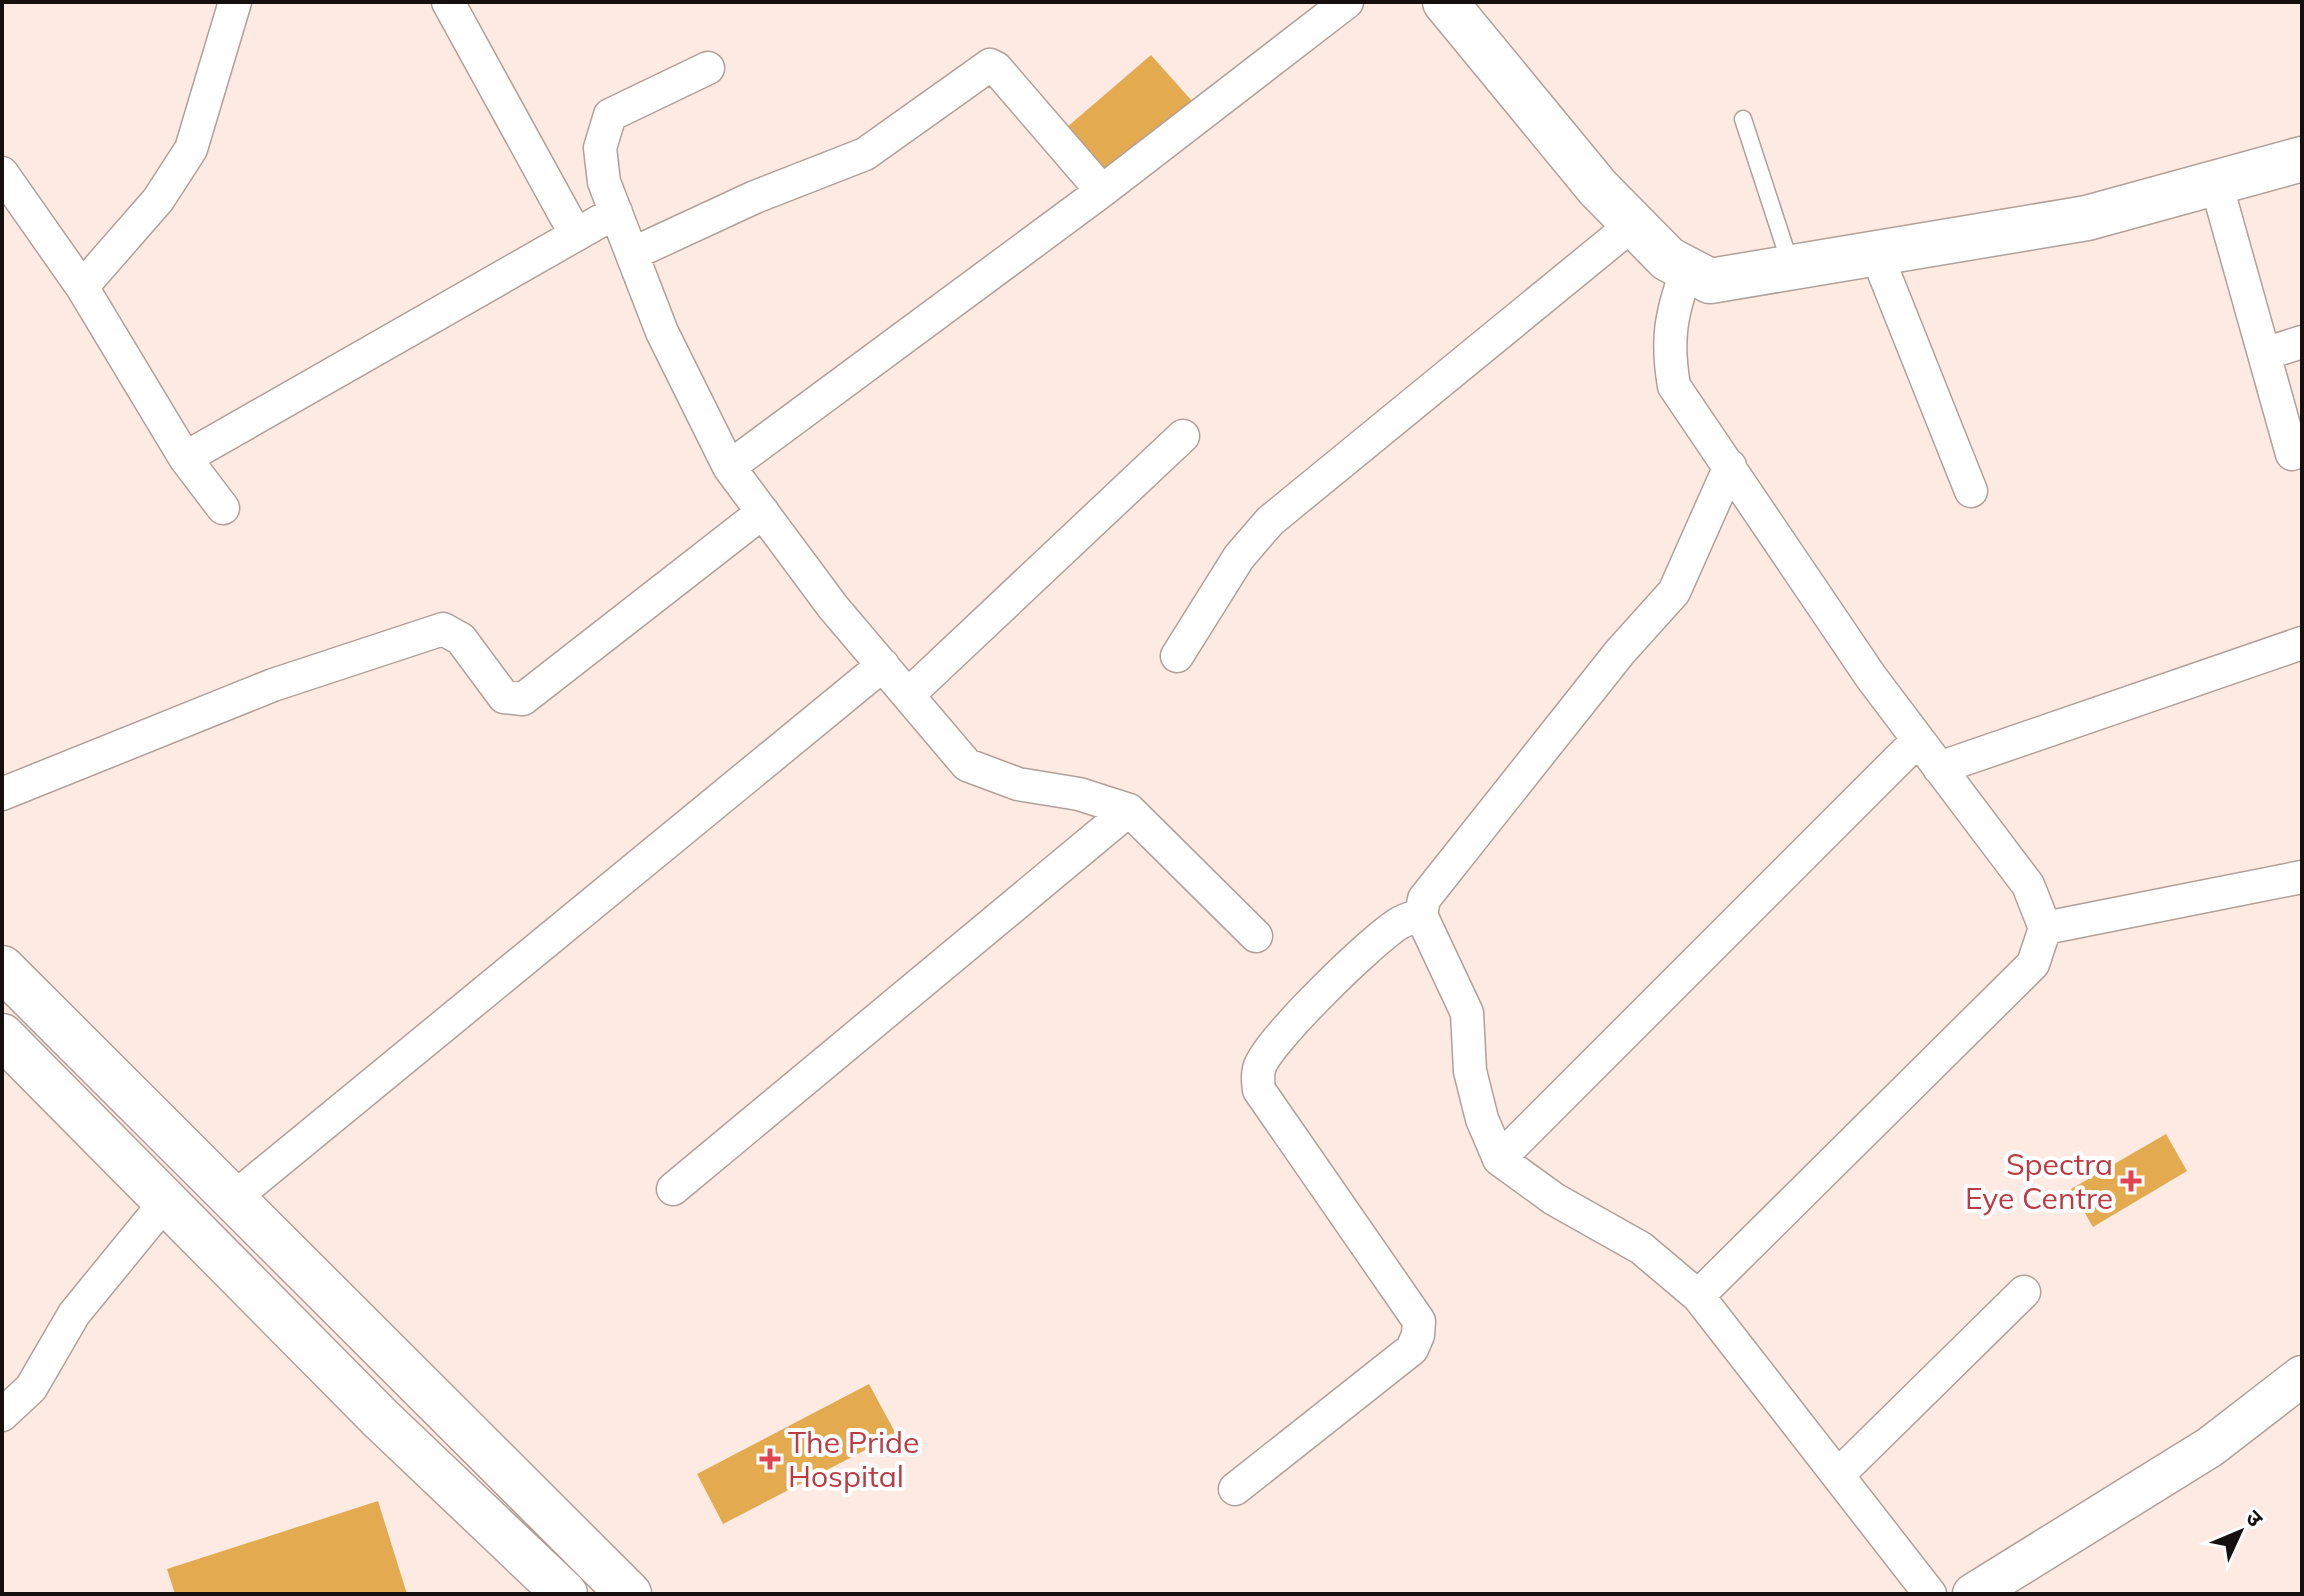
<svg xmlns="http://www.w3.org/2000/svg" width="2304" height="1596" font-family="Mulish,'Noto Sans Devanagari',sans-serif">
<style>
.building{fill:#e4aa50}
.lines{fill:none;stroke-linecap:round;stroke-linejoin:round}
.service-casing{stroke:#b1a099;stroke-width:19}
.minor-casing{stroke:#b1a099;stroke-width:35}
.tertiary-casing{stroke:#b1a099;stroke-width:43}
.secondary-casing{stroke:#b1a099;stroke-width:47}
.primary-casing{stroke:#b1a099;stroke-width:47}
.service{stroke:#fff;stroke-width:16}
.minor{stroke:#fff;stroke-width:32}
.tertiary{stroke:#fff;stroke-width:40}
.secondary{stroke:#fff;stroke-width:44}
.primary{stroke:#fff;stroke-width:44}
.health-dot{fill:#e0444e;stroke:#fff;stroke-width:3}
.labels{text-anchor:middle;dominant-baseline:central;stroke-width:8;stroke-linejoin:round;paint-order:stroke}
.health-label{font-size:30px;fill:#be3a42;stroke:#fff;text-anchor:end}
</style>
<rect width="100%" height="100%" fill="#fdebe3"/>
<path class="building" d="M 1151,55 L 1192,101 L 1100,181 L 1059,134 Z
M 2166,1134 L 2187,1171 L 2093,1227 L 2071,1189 Z
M 869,1384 L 896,1434 L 723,1524 L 697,1474 Z
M 378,1501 L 407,1594 L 175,1594 L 167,1569 Z"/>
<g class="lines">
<g class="service-casing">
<path id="service" d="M 1743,119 L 1791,266"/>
</g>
<g class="minor-casing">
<path id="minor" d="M 448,2 L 576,235
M 708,68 L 610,115 L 600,148 L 604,182 L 662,332 L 729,467 L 833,607 L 967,765 L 1018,784 L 1079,794 L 1129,810 L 1256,936
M 2,173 L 82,287 L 185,458 L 223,508
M 2216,183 L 2292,454
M 1876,253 L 1971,491
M 632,254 L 755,197 L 865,154 L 990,65 L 996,68 L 1102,191
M 1687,269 C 1671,314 1666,339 1674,386 L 1871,677 L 2028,885 L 2045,928 L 2033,964 L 1698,1296
M 82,287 L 158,200 L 191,149 L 235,2
M 2264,354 L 2302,342
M 185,458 L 616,212
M 1730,466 L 1674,592 L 1620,652 L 1424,899 L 1421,915 L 1467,1013 L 1470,1071 L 1482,1119 L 1499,1159 L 1554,1199 L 1641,1248 L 1698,1296 L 1930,1594
M 729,467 L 1102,191 L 1347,2
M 1177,656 L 1239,557 L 1270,521 L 1633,224
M 908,695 L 1183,436
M 1939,768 L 2302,643
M 2,794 L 273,685 L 443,629 L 461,639 L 504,697 L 523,699 L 763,512
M 2045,928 L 2302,877
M 1499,1159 L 1918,740
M 673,1189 L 1129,810
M 235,1197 L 883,665
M 2,1415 L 31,1388 L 74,1314 L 167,1200
M 1838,1475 L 2024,1292
M 1235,1489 L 1412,1349 L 1418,1335 L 1419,1321 L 1259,1090 C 1258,1082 1257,1074 1260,1066 C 1271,1038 1371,941 1398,924 C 1404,920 1414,917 1421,915"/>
</g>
<g class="tertiary-casing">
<path id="tertiary" d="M 1973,1594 L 2210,1447 L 2302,1376"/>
</g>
<g class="secondary-casing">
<path id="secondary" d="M 1445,2 L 1598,188 L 1668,259 L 1710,281 L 2087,218 L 2302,159"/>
</g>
<g class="primary-casing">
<path id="primary" d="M 2,968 L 629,1594
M 2,1036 L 380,1418 L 565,1594"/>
</g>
<use href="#service" class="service"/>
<use href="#minor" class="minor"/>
<use href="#tertiary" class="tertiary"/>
<use href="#secondary" class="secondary"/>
<use href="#primary" class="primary"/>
</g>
<g class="health-dot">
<path d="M2127 1169h8v8h8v8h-8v8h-8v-8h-8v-8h8z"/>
<path d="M766 1447h8v8h8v8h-8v8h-8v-8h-8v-8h8z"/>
</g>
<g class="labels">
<g class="health-label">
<text x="2113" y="1164">Spectra<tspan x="2113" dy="34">Eye Centre</tspan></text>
<text x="788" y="1442" text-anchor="start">The Pride<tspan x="788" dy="34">Hospital</tspan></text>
</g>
</g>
<rect width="2304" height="1596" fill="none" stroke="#150f0d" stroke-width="8"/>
<g transform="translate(2240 1532) rotate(46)" stroke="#ffffff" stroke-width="6" paint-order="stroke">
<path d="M0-6L14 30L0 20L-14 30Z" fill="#150f0d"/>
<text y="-12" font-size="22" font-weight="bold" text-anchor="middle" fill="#150f0d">उ</text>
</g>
</svg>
